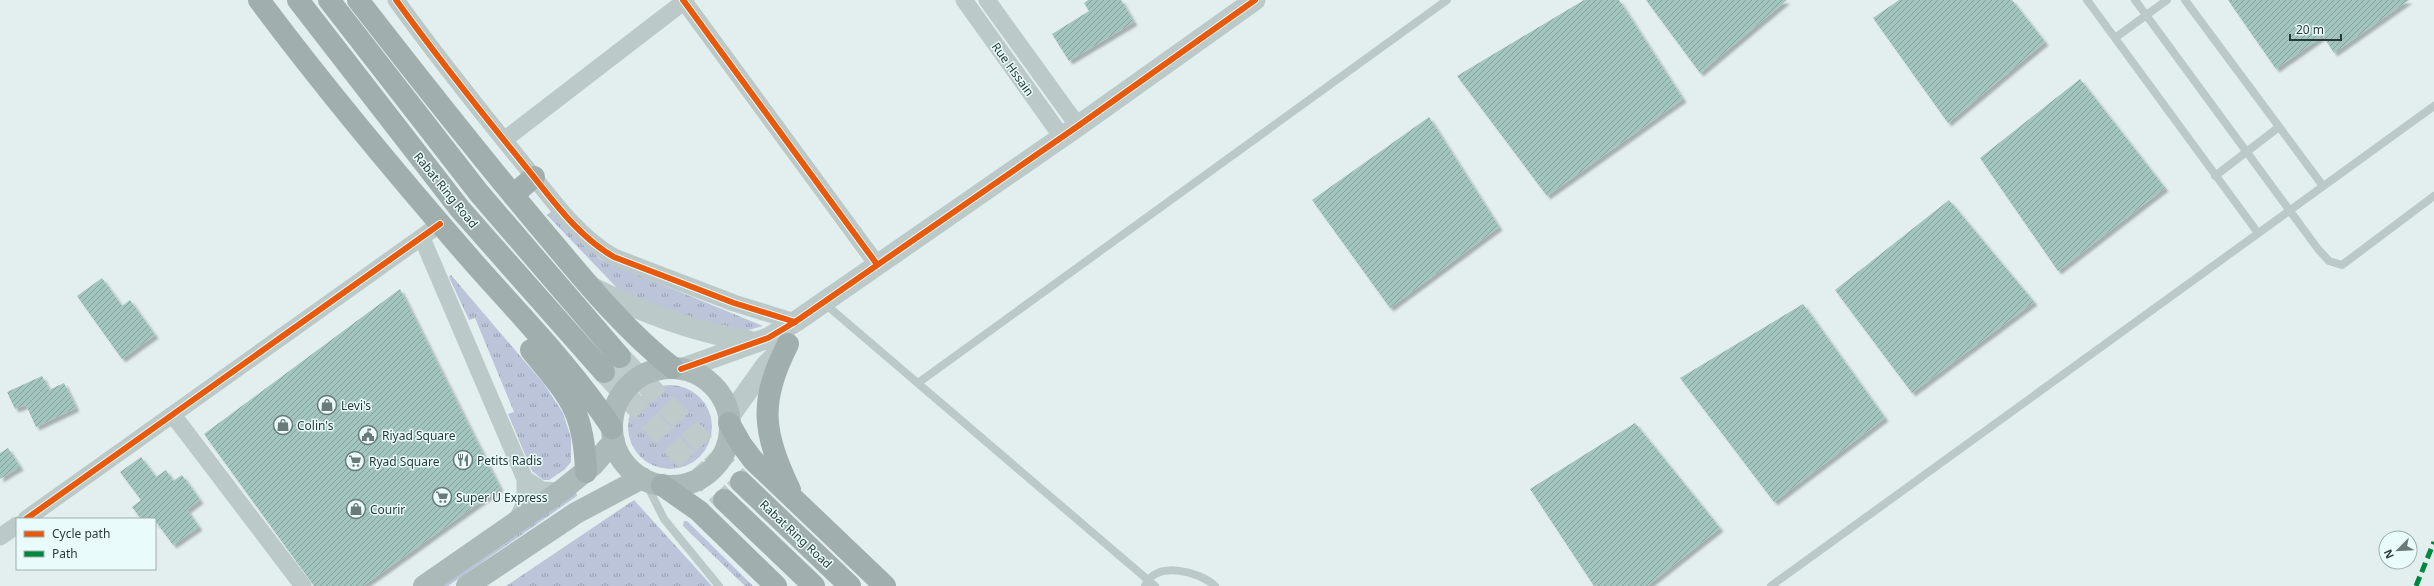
<svg xmlns="http://www.w3.org/2000/svg" width="2434" height="586" font-family="'Noto Sans',sans-serif">
<style>
.grass{fill:url(#grass-tufts)}
.building{fill:url(#building-hatch);filter:url(#shadow)}
.lines{fill:none;stroke-linecap:round;stroke-linejoin:round}
.trunk-tunnel{stroke:#becbca;stroke-width:22;stroke-dasharray:22 11;stroke-linecap:butt}
.service{stroke:#bbc9c9;stroke-width:8}
.minor{stroke:#bbc9c9;stroke-width:17}
.tertiary{stroke:#bbc9c9;stroke-width:21}
.secondary{stroke:#abb9b9;stroke-width:22}
.trunk{stroke:#a1aeae;stroke-width:22}
.quiet{stroke:#00873e;stroke-width:5;stroke-dasharray:10 5;stroke-linecap:butt}
.cycleway-casing{stroke:#eafbfc;stroke-width:8}
.cycleway{stroke:#e8590c;stroke-width:6}
.labels{text-anchor:middle;dominant-baseline:central;stroke-width:3;stroke-linejoin:round;paint-order:stroke}
.street-label{font-size:12px;fill:#283b38;stroke:#eafbfc}
.poi-label{font-size:12px;fill:#283b38;stroke:#eafbfc;text-anchor:start}
</style>
<defs>
<pattern id="grass-tufts" width="24" height="20" patternUnits="userSpaceOnUse"><rect width="24" height="20" fill="#bbc4d9"/><path d="M3 7l-1-3M5 7V3M7 7l1-3M15 17l-1-3M17 17v-4M19 17l1-3" fill="none" stroke="#98a0b1"/></pattern>
<pattern id="building-hatch" width="6" height="6" patternUnits="userSpaceOnUse"><rect width="6" height="6" fill="#a3c5bf"/><path d="M-1 1l2-2M0 6l6-6M5 7l2-2" fill="none" stroke="#85a19c"/></pattern>
<filter id="shadow"><feDropShadow dx="3.5" dy="3.5" stdDeviation="1" flood-color="#0004"/></filter>
</defs>
<rect width="100%" height="100%" fill="#e3efef"/>
<path class="grass" d="M 552,211 L 600,259 L 763,326 L 734,334 L 650,310 L 619,290 L 547,215 Z
M 451,275 L 544,384 L 563,413 L 571,438 L 571,462 L 564,470 L 549,480 L 543,480 L 532,471 L 508,414 L 514,412 L 475,318 L 469,320 L 449,277 Z
M628 427a42 42 0 1 1 84 0a42 42 0 1 1-84 0Z
M 576,492 L 577,496 L 448,586 L 441,586 Z
M 634,500 L 712,586 L 506,586 Z
M 684,521 L 687,521 L 753,586 L 745,586 L 683,526 Z"/>
<path class="building" d="M 1088,0 L 1121,0 L 1134,22 L 1069,61 L 1052,34 L 1089,11 L 1084,3 Z
M 1584,0 L 1619,0 L 1683,99 L 1547,196 L 1457,76 Z
M 1646,0 L 1787,0 L 1700,73 Z
M 1899,0 L 2012,0 L 2045,42 L 1948,123 L 1873,18 Z
M 2228,0 L 2409,0 L 2334,53 L 2323,36 L 2276,69 Z
M 2080,79 L 2165,188 L 2058,271 L 1980,158 Z
M 1429,117 L 1499,227 L 1390,308 L 1312,200 Z
M 1949,200 L 2034,302 L 1912,393 L 1835,290 Z
M 102,278 L 122,306 L 130,300 L 155,335 L 122,359 L 77,296 Z
M 400,289 L 500,488 L 363,586 L 314,586 L 204,434 Z
M 1803,304 L 1885,418 L 1774,502 L 1680,378 Z
M 42,376 L 49,390 L 64,383 L 76,408 L 36,427 L 26,405 L 15,409 L 7,392 Z
M 1635,423 L 1720,528 L 1647,586 L 1594,586 L 1530,489 Z
M 8,448 L 20,467 L 0,479 L 0,453 Z
M 141,457 L 156,477 L 166,470 L 173,481 L 182,475 L 200,500 L 187,510 L 199,527 L 173,545 L 157,523 L 155,525 L 155,519 L 141,519 L 132,507 L 141,500 L 120,472 Z"/>
<g class="lines">
<path class="trunk-tunnel" d="M 620,357 L 741,482
M 604,372 L 724,500"/>
<path class="service" d="M 2087,0 L 2258,233
M 2135,0 L 2318,249 L 2329,261 L 2342,265 L 2434,196
M 2185,0 L 2323,186
M 2115,38 L 2167,0
M 2215,176 L 2279,127
M 824,303 L 1155,586
M 918,383 L 1447,0
M 644,479 L 664,519 L 719,586
M 1145,586 C 1155,560 1199,571 1215,586
M 1771,586 L 2434,106"/>
<path class="minor" d="M 396,0 C 437,57 481,112 525,166 C 552,199 577,236 614,257 L 734,303 L 795,322
M 683,0 L 876,263
M 964,0 L 1062,137
M 987,0 L 1078,126
M 504,140 L 686,0
M 422,238 L 525,479 L 525,502 L 516,522
M 173,415 L 303,586
M 525,479 L 542,490 L 561,491
M 26,519 L 440,224
M 0,537 L 17,525"/>
<path class="tertiary" d="M 591,287 C 642,312 693,332 750,341
M 681,369 L 768,338 L 795,322 L 1078,126 L 1255,0
M 729,417 L 766,365 L 787,345"/>
<path class="secondary" d="M612 427a59 59 0 1 1 118 0a59 59 0 1 1-118 0Z
M 424,586 L 561,491 L 593,465 L 614,441
M 467,586 L 576,513 L 642,478"/>
<path class="trunk" d="M 259,0 C 327,91 399,177 474,263 C 521,316 572,368 612,428
M 298,0 L 460,209 L 604,372
M 329,0 L 479,193 L 620,357
M 358,0 C 417,76 476,151 538,225 C 580,275 621,327 673,368
M 513,195 L 534,177
M 788,344 C 758,403 763,432 790,490
M 531,350 C 569,397 584,409 586,472
M 729,423 L 741,444 L 753,460 L 885,586
M 741,482 L 850,586
M 662,485 L 699,511 L 776,586
M 724,500 L 814,586"/>
<path class="quiet" d="M 2416,586 L 2434,542"/>
<g class="cycleway-casing">
<path id="cycleway" d="M 396,0 C 437,57 481,112 525,166 C 552,199 577,236 614,257 L 734,303 L 795,322
M 683,0 L 876,263
M 681,369 L 768,338 L 795,322 L 1078,126 L 1255,0
M 26,519 L 440,224"/>
</g>
<use href="#cycleway" class="cycleway"/>
</g>
<defs>
<g id="shop-ring" transform="scale(1)"><circle r="9.5" fill="#eafbfc" stroke="#697a78" stroke-width="1.5"/><path d="M-5-2.5h2.3a2.7 3.5 0 0 1 5.4 0H5L5.5 6h-11ZM-1.5-2.5h3a1.5 2.3 0 0 0-3 0Z" fill="#697a78"/></g>
<g id="civic-ring" transform="scale(1)"><circle r="9.5" fill="#eafbfc" stroke="#697a78" stroke-width="1.5"/><path d="M-.6-6.5H3V-4.5H.6V-3L4-1V1h2V6H-6V1h2V-1L-.6-3ZM-1.2 2.5V6h2.4V2.5Z" fill="#697a78"/></g>
<g id="restaurant-ring" transform="scale(1)"><circle r="9.5" fill="#eafbfc" stroke="#697a78" stroke-width="1.5"/><path d="M-5-6h1v4h1v-4h1v4h1v-4h1v5L-1.5 .5V6h-2V.5L-5-1ZM5-6V6H3V1.5H1.5Q1.5-4 5-6Z" fill="#697a78"/></g>
<g id="supermarket-ring" transform="scale(1)"><circle r="9.5" fill="#eafbfc" stroke="#697a78" stroke-width="1.5"/><path d="M-6-5.5h2.5l.6 2H6L4.5 2H-2.5L-4.4-4H-6ZM-1.5 3.2a1.3 1.3 0 1 0 .1 0ZM3 3.2a1.3 1.3 0 1 0 .1 0Z" fill="#697a78"/></g>
</defs>
<g fill-rule="evenodd">
<use href="#shop-ring" x="327" y="405"/>
<use href="#shop-ring" x="283" y="425"/>
<use href="#civic-ring" x="368" y="435"/>
<use href="#restaurant-ring" x="463" y="460"/>
<use href="#supermarket-ring" x="355" y="461"/>
<use href="#supermarket-ring" x="442" y="497"/>
<use href="#shop-ring" x="356" y="509"/>
</g>
<g class="labels">
<g class="street-label">
<text transform="translate(1013 69) rotate(54)">Rue Hssain</text>
<text transform="translate(446 190) rotate(51)">Rabat Ring Road</text>
<text transform="translate(796 534) rotate(43)">Rabat Ring Road</text>
</g>
<g class="poi-label">
<text x="341" y="405">Levi's</text>
<text x="297" y="425">Colin's</text>
<text x="382" y="435">Riyad Square</text>
<text x="477" y="460">Petits Radis</text>
<text x="369" y="461">Ryad Square</text>
<text x="456" y="497">Super U Express</text>
<text x="370" y="509">Courir</text>
</g>
</g>
<rect x="16" y="518" width="140" height="52" fill="#eafbfc" stroke="#9caeae"/>
<rect x="24" y="531" width="20" height="6" fill="#e8590c" stroke="#9caeae"/>
<text x="52" y="538" font-size="12" fill="#283b38">Cycle path</text>
<rect x="24" y="551" width="20" height="6" fill="#00873e" stroke="#9caeae"/>
<text x="52" y="558" font-size="12" fill="#283b38">Path</text>
<g transform="translate(2398 550) rotate(246)"><circle r="19" fill="#eafbfc" stroke="#9caeae"/>
<path d="M0-3L7 15L0 10L-7 15Z" fill="#697a78"/>
<text y="-6" font-size="11" font-weight="bold" text-anchor="middle" fill="#283b38">N</text>
</g>
<path d="M2290 34v6h51v-6" fill="none" stroke="#283b38" stroke-width="2"/>
<text x="2296" y="34" font-size="12" fill="#283b38" stroke="#eafbfc" stroke-width="3" paint-order="stroke">20 m</text>
</svg>
